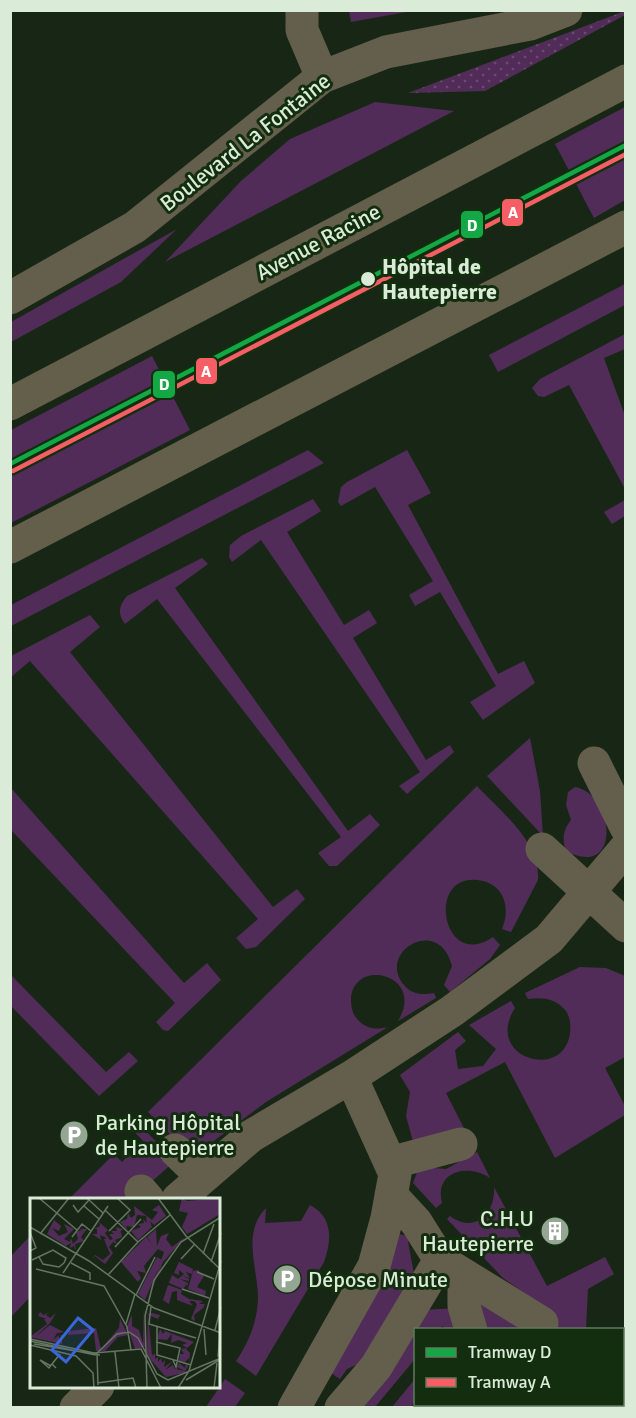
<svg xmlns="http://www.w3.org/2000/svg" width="636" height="1418" font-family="Signika,sans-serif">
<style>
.grass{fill:#512c58}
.park{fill:url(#park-dots)}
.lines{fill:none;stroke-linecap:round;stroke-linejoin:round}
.street{stroke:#645e4c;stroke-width:33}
.secondary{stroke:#645f4b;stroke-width:33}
.tram-1-casing{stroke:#122e0e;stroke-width:9}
.tram-2-casing{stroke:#122e0e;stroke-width:9}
.tram-1{stroke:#13a845;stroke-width:4.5}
.tram-2{stroke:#f65e66;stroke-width:4.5}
.stop-dot{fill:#daebd8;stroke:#122e0e;stroke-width:2}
.labels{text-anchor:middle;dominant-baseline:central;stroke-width:6;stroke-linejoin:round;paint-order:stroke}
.street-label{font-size:22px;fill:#daebd8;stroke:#122e0e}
.stop-label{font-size:22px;font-weight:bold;fill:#daebd8;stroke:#122e0e;text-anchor:start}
.poi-label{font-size:22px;fill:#daebd8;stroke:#122e0e;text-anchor:start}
.inset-road{fill:none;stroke:#667563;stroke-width:1.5}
.view{fill:#3966d8;fill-opacity:0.15;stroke:#3966d8;stroke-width:3}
.inset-edge{fill:none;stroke:#daebd8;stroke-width:3}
.line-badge{stroke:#122e0e;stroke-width:2}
.badge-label{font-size:16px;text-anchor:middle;font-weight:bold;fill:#fff}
</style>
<defs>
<pattern id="park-dots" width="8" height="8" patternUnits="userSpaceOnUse" patternTransform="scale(1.5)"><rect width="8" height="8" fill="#512c58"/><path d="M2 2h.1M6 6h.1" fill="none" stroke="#694b6f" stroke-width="1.8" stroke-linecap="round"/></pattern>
</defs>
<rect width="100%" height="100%" fill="#182715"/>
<path class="grass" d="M 349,11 L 349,10 L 412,11 L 351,22 Z
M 375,102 L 454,111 L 165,262 L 241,181 L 290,139 Z
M 625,107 L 625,200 L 594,218 L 555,144 Z
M 177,229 L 121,282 L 11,342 L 11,322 Z
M 625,284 L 625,305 L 498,372 L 489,355 Z
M 625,334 L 625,349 L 604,358 L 625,416 L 625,489 L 569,385 L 544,397 L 538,396 L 532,388 L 540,379 Z
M 152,356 L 190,430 L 11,523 L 11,430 Z
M 308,450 L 324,463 L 11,626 L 11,605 Z
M 407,450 L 431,493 L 408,505 L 498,674 L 524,661 L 535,683 L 483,720 L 470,702 L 496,686 L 440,592 L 415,606 L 409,595 L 433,581 L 375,487 L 341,506 L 338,502 L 341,487 L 347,482 Z
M 313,499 L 321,511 L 287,532 L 344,625 L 369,610 L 377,623 L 353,638 L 426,760 L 450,745 L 454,752 L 407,794 L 399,786 L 420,772 L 261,540 L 232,562 L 229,557 L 230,545 L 241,536 Z
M 625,500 L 625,516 L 612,524 L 604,512 Z
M 202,558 L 208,564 L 175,588 L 348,831 L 370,814 L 380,825 L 337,866 L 329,866 L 318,853 L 341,837 L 157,599 L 125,624 C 117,613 119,606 127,596 Z
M 90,615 L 100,627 L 70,652 L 273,907 L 297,889 L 305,899 L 256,947 L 246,949 L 236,938 L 258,919 L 30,661 L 11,677 L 11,656 Z
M 530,738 L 540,791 L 543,836 L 487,776 Z
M 477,786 C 500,811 541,842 538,880 L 511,932 L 502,929 C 510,910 506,887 483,881 C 424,867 441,973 493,937 L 500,945 L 490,959 L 450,992 L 444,985 L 452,966 C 439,914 376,952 404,985 C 412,995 423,995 434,993 L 436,998 L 398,1021 C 426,975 355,957 351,998 C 351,1006 352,1014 358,1020 C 366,1029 377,1030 388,1027 L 266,1102 L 207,1146 L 180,1144 L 148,1112 Z
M 575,787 C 615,794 622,880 566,851 C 562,839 563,830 571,820 L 566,805 L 568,792 Z
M 11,788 L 184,983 L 207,963 L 221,980 L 168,1031 L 163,1030 L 156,1022 L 175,1003 L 11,830 Z
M 580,967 L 606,968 L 625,976 L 625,1057 L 605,1068 L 625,1106 L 625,1115 L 555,1158 L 505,1062 L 446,1093 L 466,1132 L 414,1145 L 406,1116 L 410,1092 L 400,1075 L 458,1032 L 466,1041 L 455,1050 L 458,1069 L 483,1066 L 496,1049 L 469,1025 L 511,1001 L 515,1008 C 483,1058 564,1082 570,1033 C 571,1026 570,1017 566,1011 C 556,998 542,997 528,999 L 525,993 Z
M 10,974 L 106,1072 L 129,1052 L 138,1061 L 99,1096 L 11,1006 Z
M 137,1122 L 175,1161 L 132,1199 L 69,1199 L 114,1154 L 122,1162 L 143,1141 L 132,1129 Z
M 477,1152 L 490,1178 C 468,1163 434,1171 442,1203 L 436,1208 L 413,1183 L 419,1167 L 446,1169 Z
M 494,1187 L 547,1286 L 605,1257 L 614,1274 L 588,1289 L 586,1329 L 538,1329 L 550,1311 L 503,1278 L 447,1219 L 450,1216 C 475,1235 496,1212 494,1187 Z
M 310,1205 C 333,1217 332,1240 324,1262 L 256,1376 L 236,1361 C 249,1342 258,1320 258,1296 C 257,1265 242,1233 266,1208 L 265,1223 L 301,1221 Z
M 395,1233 L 407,1236 L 414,1274 L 365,1361 L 347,1369 L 340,1379 L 331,1373 Z
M 31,1235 L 31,1296 L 11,1317 L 11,1256 Z
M 486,1304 L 524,1329 L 473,1329 L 470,1305 Z
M 458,1308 L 463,1329 L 446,1329 L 442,1326 L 440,1329 L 416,1330 L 415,1359 L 375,1407 L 361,1408 L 423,1310 Z
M 225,1379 L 245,1393 L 235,1407 L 206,1407 Z
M 415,1379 L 415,1400 L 411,1407 L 392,1407 Z"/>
<path class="park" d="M 625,11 L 625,15 L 485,91 L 408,93 Z"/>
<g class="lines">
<path class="street" d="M 302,10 L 302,30 L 322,77
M 10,298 L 135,227 L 322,77 L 386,52 L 530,24 L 566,10
M 594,763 L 626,827
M 542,849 L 626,926
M 175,1150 L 203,1177
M 390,1163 L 461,1144
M 141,1191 L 148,1199
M 178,1199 L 251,1136 L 351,1077 L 452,1011 L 549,939 L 626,848
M 440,1260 L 542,1323
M 464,1275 L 464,1306 L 471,1330
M 76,1408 L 98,1386
M 294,1408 L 374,1266 L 387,1218 L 395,1174 L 351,1077
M 341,1408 L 376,1367 L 440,1260 L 416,1222 L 391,1195"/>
<path class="secondary" d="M 10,404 L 626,81
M 10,547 L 626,227"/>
<g class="tram-1-casing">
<path id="tram-1" d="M 10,464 L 626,145"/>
</g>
<g class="tram-2-casing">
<path id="tram-2" d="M 13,471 L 626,154"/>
</g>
<use href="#tram-1" class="tram-1"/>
<use href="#tram-2" class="tram-2"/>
</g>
<defs>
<g id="parking-disc" transform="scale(1.5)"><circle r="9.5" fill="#96a694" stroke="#122e0e"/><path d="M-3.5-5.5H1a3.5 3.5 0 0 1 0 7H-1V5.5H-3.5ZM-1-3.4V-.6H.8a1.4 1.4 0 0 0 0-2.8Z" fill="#fff"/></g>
<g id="building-disc" transform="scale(1.5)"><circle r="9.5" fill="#96a694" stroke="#122e0e"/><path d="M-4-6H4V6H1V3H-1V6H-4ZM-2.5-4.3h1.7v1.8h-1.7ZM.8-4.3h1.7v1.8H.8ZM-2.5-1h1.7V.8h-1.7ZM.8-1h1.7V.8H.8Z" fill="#fff"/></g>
</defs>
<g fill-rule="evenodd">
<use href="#parking-disc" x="74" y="1135"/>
<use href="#building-disc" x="555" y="1231"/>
<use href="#parking-disc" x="287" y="1279"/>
</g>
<circle class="stop-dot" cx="368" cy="279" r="8"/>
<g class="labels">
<g class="street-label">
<text transform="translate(245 142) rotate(-38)">Boulevard La Fontaine</text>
<text transform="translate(318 242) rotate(-28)">Avenue Racine</text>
</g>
<g class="stop-label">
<text x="382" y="266">Hôpital de<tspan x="382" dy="25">Hautepierre</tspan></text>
</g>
<g class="poi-label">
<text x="95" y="1122">Parking Hôpital<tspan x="95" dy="25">de Hautepierre</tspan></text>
<text x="534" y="1218" text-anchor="end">C.H.U<tspan x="534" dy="25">Hautepierre</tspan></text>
<text x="308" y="1279">Dépose Minute</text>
</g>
</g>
<g transform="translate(30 1198)">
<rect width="190" height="190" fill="#182715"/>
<path d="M 129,7 L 136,18 L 124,27 L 120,23 L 122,29 L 108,42 L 101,33 L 111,29 L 108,26 L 114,25 L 113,21 L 117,25 L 116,18 L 107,17 L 104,29 L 96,28 L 98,33 L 90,24 L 97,21 L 98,15 L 101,20 L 105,17 L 104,8 L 122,22 L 128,14 L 122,12 ZM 24,22 L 31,28 L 29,33 L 22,30 L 29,38 L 38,34 L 34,26 L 44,31 L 34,41 L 40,44 L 41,40 L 43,46 L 48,41 L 46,34 L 52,32 L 49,31 L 57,31 L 51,39 L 54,43 L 45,46 L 46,53 L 44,48 L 40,50 L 41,45 L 36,48 L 17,36 ZM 69,24 L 78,32 L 75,35 L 80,42 L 83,41 L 79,36 L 84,36 L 81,33 L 87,33 L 86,29 L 93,31 L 88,36 L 91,34 L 92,39 L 85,42 L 87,46 L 83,44 L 79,49 L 83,55 L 75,66 L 65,58 L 61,63 L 65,57 L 73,62 L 80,56 L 74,41 L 77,40 L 70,37 L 71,42 L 62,36 L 67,36 L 67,31 L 64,31 L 70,28 ZM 126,31 L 127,48 L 131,38 L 139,35 L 136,41 L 142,49 L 155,39 L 133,64 L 117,104 L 134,54 L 128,51 L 114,68 L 116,75 L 107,73 L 111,80 L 108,84 L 91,64 L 116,39 L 122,46 L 117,39 ZM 149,64 L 163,71 L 162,76 L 156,74 L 160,80 L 152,78 L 159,81 L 159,83 L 150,81 L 158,85 L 157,90 L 157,86 L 153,91 L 139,85 L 142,77 L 148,81 L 154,76 L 149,72 L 149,77 L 144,75 ZM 138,87 L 152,92 L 151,96 L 159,101 L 173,103 L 169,106 L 175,106 L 173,110 L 164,117 L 165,123 L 161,121 L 167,106 L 164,103 L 159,103 L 163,108 L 147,102 L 147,93 L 142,94 L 139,106 L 133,102 ZM 114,107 L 115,149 L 105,151 L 97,128 L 102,117 L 102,128 L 109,132 L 113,145 ZM 118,108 L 118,116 L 122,115 L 130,117 L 128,121 L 118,117 L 122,157 L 125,156 L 125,161 L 128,159 L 128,164 L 131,160 L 132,165 L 135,162 L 134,169 L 143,163 L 135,172 L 143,167 L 145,171 L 155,173 L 147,169 L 149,165 L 155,170 L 156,166 L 158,168 L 154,175 L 136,179 L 120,161 L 117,155 ZM 10,114 L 14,117 L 19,114 L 16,117 L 20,120 L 26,115 L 20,125 L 4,140 L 20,127 L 34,134 L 27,135 L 23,142 L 29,137 L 29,144 L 31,137 L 32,137 L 32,146 L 0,139 L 17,126 L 14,121 L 17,121 L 8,118 ZM 90,121 L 98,137 L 88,139 L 75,153 L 66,153 L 64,135 L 38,137 L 39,133 L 66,130 L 71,151 L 89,130 ZM 130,131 L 133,136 L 135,133 L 164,144 L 156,151 L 160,155 L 159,165 L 159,160 L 155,164 L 149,163 L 150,156 L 154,156 L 151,151 L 157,150 L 152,147 L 157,145 L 148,142 L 141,145 L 142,136 L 137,142 L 127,141 Z" fill="#512c58"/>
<path d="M 152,0 L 157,3 L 190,0 L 190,16 L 157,36 L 152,29 L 158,15 L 149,13 ZM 127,59 L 132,62 L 115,102 L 108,96 ZM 168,72 L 174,78 L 167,89 L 176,93 L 175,98 L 158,91 L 163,73 Z" fill="#512c58"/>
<path class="inset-road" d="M 9,0 L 47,32M 57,0 L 73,15M 128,0 L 156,38 L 191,72M 43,7 L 48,14 L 59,2M 54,8 L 69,21M 75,12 L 108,44M 0,29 L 59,63 L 124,110 L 191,135M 79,33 L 100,12 L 87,0M 0,34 L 6,50 L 0,53M 10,36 L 39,0M 42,39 L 52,26 L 61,33M 85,49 L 111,21M 173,56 L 184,26M 9,59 L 13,66 L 29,69 L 34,65M 151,61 L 164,47M 2,62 L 23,52 L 36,60 L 34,65M 181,64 L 191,35M 41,65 L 60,75 L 60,82M 6,71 L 74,88 L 97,129 L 101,152M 33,75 L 78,8M 78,77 L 108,44 L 140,17M 182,80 L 167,74 L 184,81M 152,91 L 179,100M 106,97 L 125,59M 121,108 L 119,126 L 166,140M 96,126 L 105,96M 127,129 L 127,157 L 161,167M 174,131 L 176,157M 185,132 L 191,109M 0,141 L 64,155 L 111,151 L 131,190M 0,143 L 65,157 L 87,136 L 99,134 L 108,140 L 127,176 L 138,182 L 191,160M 126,144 L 150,150 L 146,169 L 143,162M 4,146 L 70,157M 0,147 L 46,158 L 63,175 L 64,190M 85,154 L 89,190M 67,155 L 68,187M 188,159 L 190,135M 21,168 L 10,162 L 19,170 L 22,166M 26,170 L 22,166 L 30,156M 156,182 L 191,161M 67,185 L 103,180 L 106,190M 117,190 L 115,118 L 124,82 L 151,44 L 191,19M 148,190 L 159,173 L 191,63M 184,190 L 187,165"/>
<path class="view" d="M 48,120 L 63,132 L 36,164 L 22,152 Z"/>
<rect width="190" height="190" class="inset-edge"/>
</g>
<g class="line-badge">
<rect x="501" y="198" width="23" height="29" rx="6" fill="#f65e66"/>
<rect x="460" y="210" width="24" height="29" rx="6" fill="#13a845"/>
<rect x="195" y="357" width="23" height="28" rx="6" fill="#f65e66"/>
<rect x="152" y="370" width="24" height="29" rx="6" fill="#13a845"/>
</g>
<g class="badge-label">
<text x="513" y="218">A</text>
<text x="472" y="231">D</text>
<text x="206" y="377">A</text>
<text x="164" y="390">D</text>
</g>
<rect width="636" height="1418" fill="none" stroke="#daebd8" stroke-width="24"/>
<rect x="414" y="1328" width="210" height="78" fill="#122e0e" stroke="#627a5f" stroke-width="1.5"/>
<rect x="426" y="1348" width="30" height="9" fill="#13a845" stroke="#627a5f" stroke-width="1.5"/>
<text x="468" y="1358" font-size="18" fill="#daebd8">Tramway D</text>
<rect x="426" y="1378" width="30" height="9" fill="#f65e66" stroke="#627a5f" stroke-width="1.5"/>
<text x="468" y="1388" font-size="18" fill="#daebd8">Tramway A</text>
</svg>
